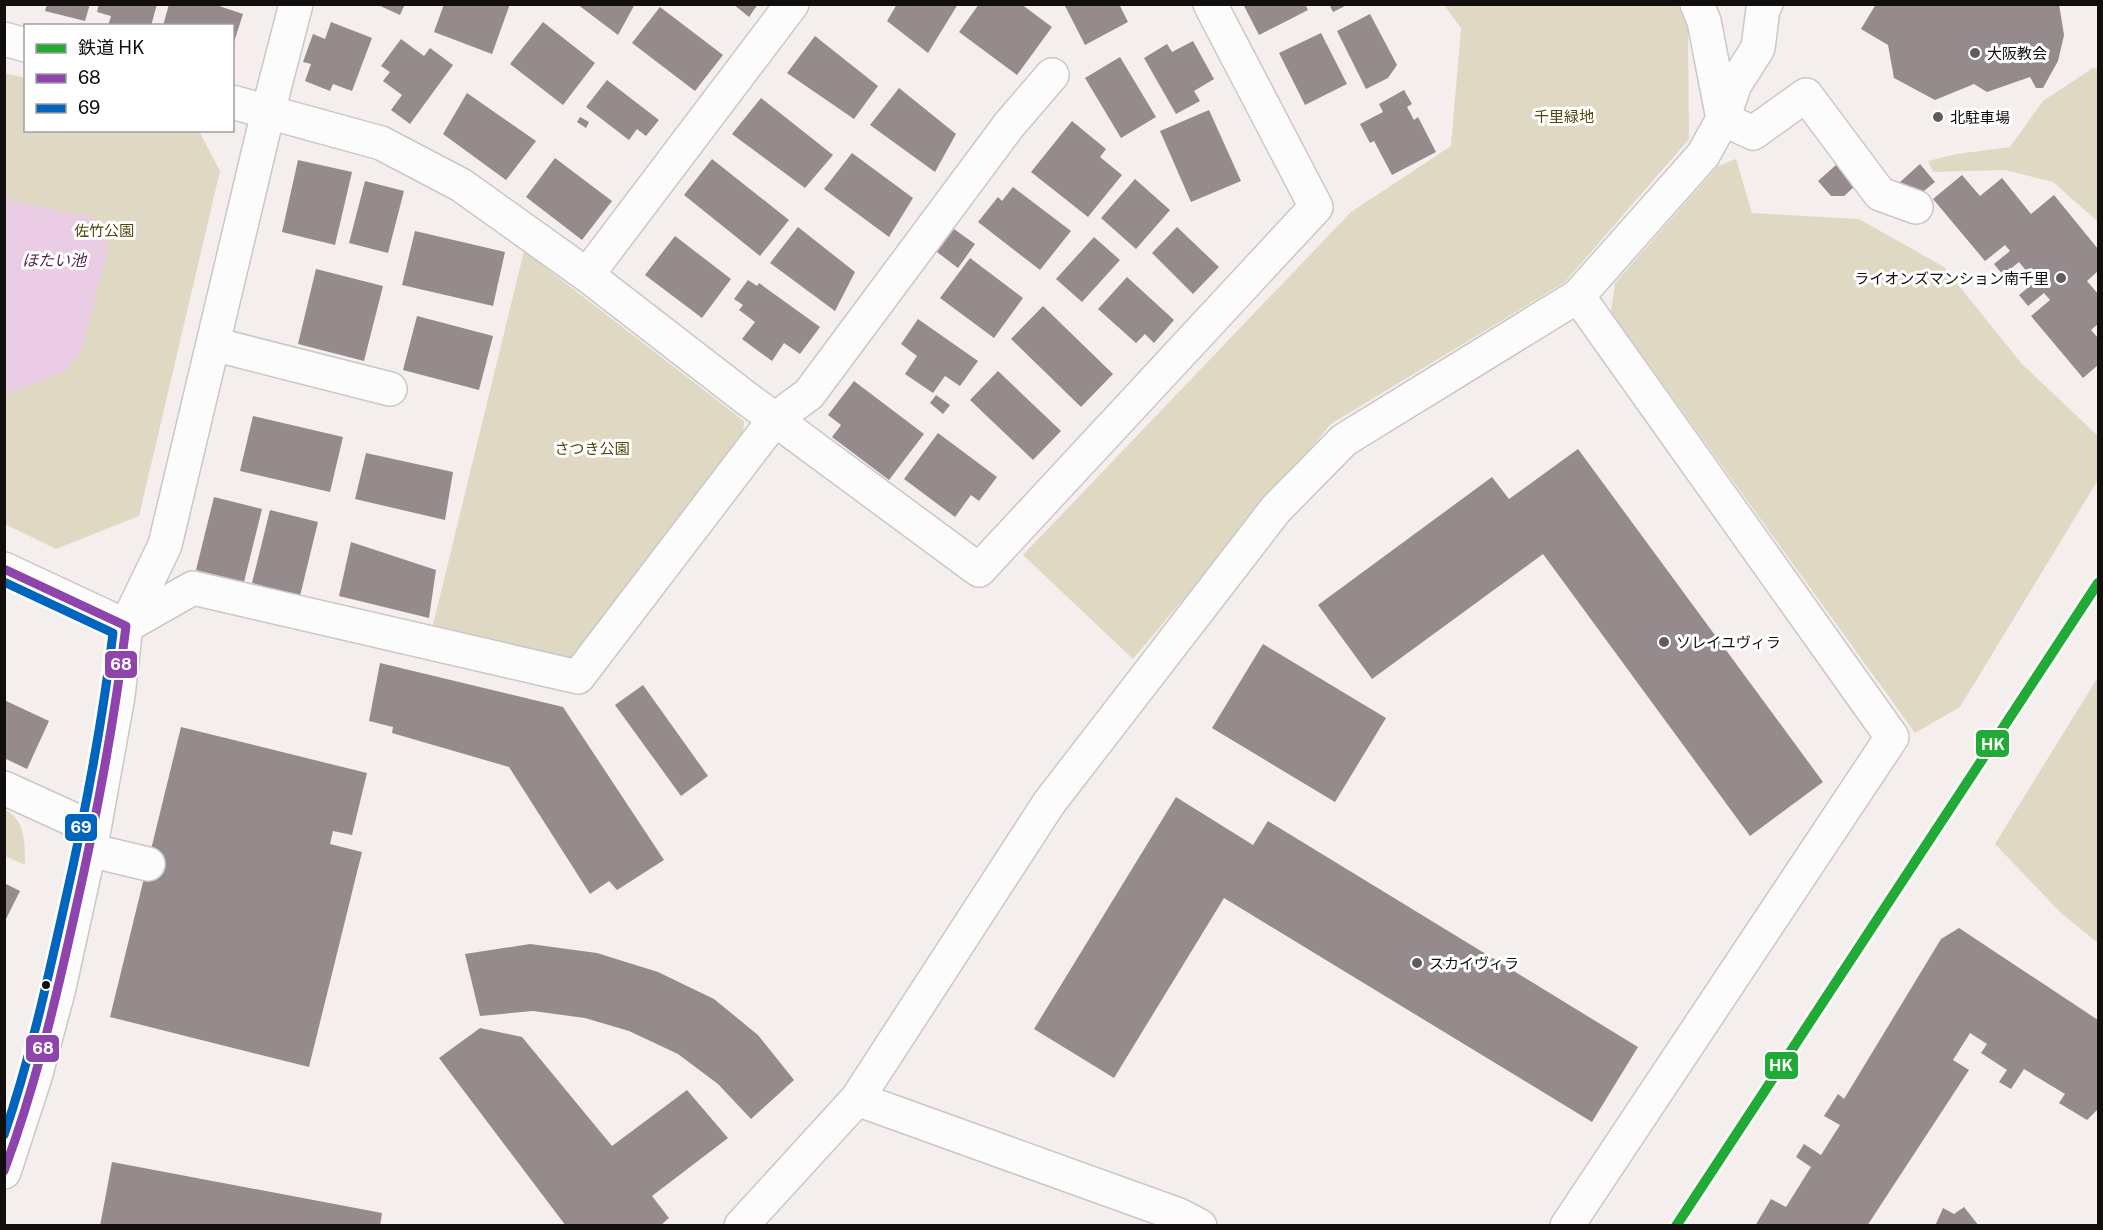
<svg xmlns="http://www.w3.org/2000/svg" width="2103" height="1230" font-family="'Public Sans','Noto Sans JP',sans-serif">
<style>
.green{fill:#dfd9c4}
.water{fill:#eacce5}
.building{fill:#958b8d}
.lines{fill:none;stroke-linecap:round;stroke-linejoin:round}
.minor-casing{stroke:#cbc7c6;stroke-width:36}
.minor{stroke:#fdfcfc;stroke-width:33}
.bus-1-casing{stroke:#fff;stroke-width:14}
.bus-2-casing{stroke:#fff;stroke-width:14}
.bus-1{stroke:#8e44ad;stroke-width:9}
.bus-2{stroke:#0065bd;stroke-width:9}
.rail-1-casing{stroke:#fff;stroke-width:15}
.rail-1{stroke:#21ab36;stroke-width:10}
.poi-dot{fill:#605c5b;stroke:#fff;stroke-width:2}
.bus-dot{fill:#110e0d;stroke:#fff;stroke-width:2}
.labels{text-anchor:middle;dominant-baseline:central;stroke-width:6;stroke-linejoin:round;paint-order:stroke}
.poi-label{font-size:15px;fill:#110e0d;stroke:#fff;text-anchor:start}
.park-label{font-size:15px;fill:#52470d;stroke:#fff}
.water-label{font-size:16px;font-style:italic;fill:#542551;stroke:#fff}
.line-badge{stroke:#fff;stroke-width:2}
.badge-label{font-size:16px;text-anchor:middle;font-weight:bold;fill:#fff}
</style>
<rect width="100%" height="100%" fill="#f4eeed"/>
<path class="green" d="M 1444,5 L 1679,5 L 1688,29 L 1689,139 L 1565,282 L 1331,424 L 1133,659 L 1023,555 L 1351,212 L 1451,146 L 1461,28 Z
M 2093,68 L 2098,68 L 2098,222 L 2053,182 L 2005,170 L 1933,172 L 1928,161 L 1957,154 L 2010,147 L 2043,101 Z
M 4,73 L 25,78 L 26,130 L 199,131 L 220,171 L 139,516 L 56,549 L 5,524 Z
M 1736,159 L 1752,213 L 1859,219 L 1944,267 L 2021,363 L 2098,436 L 2098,480 L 1960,707 L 1915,733 L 1611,312 L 1615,283 L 1718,166 Z
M 524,251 L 744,421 L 743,437 L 574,658 L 557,663 L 432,629 Z
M 2098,677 L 2098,943 L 2061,913 L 1995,844 Z
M 5,810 C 26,820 25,845 25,865 L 5,856 Z"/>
<path class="water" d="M 4,198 L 20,203 L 91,217 L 102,230 L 108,247 L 82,349 L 67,370 L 5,395 Z"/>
<path class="building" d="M 47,4 L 90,4 L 85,21 L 45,11 Z
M 99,4 L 157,4 L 151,26 L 108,26 L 111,16 L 97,12 Z
M 169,4 L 213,4 L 243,14 L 233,45 L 232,26 L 163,26 Z
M 376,4 L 405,4 L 400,15 Z
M 444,4 L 510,4 L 492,54 L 434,32 Z
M 577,4 L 635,4 L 618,35 Z
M 733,4 L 758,4 L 749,17 Z
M 897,4 L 958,4 L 928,53 L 887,21 Z
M 979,4 L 1021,4 L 1052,27 L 1017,75 L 959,32 Z
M 1064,4 L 1119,4 L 1128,22 L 1085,45 Z
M 1243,4 L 1305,4 L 1308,10 L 1259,35 Z
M 1329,4 L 1349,4 L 1333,12 Z
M 1876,4 L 2059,4 L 2064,35 L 2058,61 L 2043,88 L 2036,88 L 2030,77 L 1987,92 L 1974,84 L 1935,100 L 1894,78 L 1888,45 L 1861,29 Z
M 660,7 L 723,55 L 695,91 L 632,43 Z
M 1370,14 L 1397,65 L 1388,78 L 1366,89 L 1337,31 Z
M 331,22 L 372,38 L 352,91 L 333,84 L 330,91 L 305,81 L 311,64 L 303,62 L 313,34 L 325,39 Z
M 543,22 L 595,63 L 563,105 L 510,64 Z
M 1321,33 L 1347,84 L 1305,105 L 1279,53 Z
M 815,36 L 878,86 L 854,119 L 787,73 Z
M 401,39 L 424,56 L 430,48 L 453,65 L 410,124 L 391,110 L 402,95 L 383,81 L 390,72 L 381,66 Z
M 1193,41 L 1214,79 L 1194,91 L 1200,101 L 1176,114 L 1144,58 L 1167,44 L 1172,52 Z
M 1120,57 L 1156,117 L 1121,138 L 1085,78 Z
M 607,80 L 659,120 L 646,136 L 637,129 L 629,140 L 586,107 Z
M 899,88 L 956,134 L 935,172 L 870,125 Z
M 1404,90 L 1412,104 L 1407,107 L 1414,120 L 1418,117 L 1436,152 L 1392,175 L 1374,141 L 1370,143 L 1360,124 L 1383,112 L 1379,104 Z
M 467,93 L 536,141 L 506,180 L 443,134 Z
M 761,98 L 833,155 L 805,188 L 732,134 Z
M 1209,110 L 1241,181 L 1191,202 L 1160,131 Z
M 580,117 L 589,122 L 586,128 L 577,122 Z
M 1072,121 L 1106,149 L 1100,157 L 1122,175 L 1088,217 L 1031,172 Z
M 852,153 L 913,198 L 889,237 L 824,189 Z
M 555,158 L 612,201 L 582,240 L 526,197 Z
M 712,159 L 789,220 L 760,256 L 684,195 Z
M 298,160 L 352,172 L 335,245 L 282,232 Z
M 1920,164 L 1935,182 L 1919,195 L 1899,183 Z
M 1836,165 L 1854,187 L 1844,196 L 1831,196 L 1818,181 Z
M 1962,175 L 1980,196 L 2002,178 L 2031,214 L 2054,195 L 2098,249 L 2098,271 L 2087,281 L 2098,294 L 2098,324 L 2091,330 L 2098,338 L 2098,365 L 2083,378 L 2031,316 L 2050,300 L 2044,293 L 2028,306 L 2019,295 L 2035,282 L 2019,262 L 2003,275 L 1994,264 L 2010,251 L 2005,245 L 1985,261 L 1933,199 Z
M 1135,179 L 1170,210 L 1136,249 L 1101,218 Z
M 365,181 L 404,191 L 388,253 L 349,243 Z
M 1013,187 L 1071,231 L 1040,270 L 978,222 L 998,197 L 1002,201 Z
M 798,227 L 855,272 L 835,311 L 770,263 Z
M 1177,227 L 1219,267 L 1193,294 L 1152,253 Z
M 954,229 L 975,244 L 958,268 L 937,252 Z
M 415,231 L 505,252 L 493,306 L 402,285 Z
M 675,236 L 731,279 L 702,318 L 645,275 Z
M 1094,237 L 1120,260 L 1082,302 L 1056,279 Z
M 970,258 L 1023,298 L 994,338 L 940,298 Z
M 316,269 L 383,286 L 364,361 L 298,344 Z
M 1127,277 L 1174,320 L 1154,343 L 1145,334 L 1136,343 L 1098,309 Z
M 748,280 L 757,286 L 759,283 L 820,327 L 800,354 L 784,343 L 772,361 L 742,339 L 755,322 L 739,310 L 743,305 L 734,299 Z
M 1043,306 L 1113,374 L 1081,407 L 1011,339 Z
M 417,316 L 493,336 L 479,390 L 403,370 Z
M 918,319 L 978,361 L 960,386 L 945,376 L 933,393 L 905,374 L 917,356 L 901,344 Z
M 998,371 L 1061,431 L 1033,460 L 970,400 Z
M 854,381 L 924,434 L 889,480 L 832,437 L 841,425 L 828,415 Z
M 936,395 L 950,405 L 943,414 L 930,403 Z
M 253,416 L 343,437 L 330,492 L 240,471 Z
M 938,433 L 997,477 L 979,501 L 971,495 L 955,517 L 904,479 Z
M 1578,449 L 1823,782 L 1750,836 L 1543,554 L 1372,679 L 1318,605 L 1492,477 L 1509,499 Z
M 366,453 L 453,472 L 445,520 L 355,499 Z
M 214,497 L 262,509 L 244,582 L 196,570 Z
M 270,510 L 318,522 L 300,596 L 252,583 Z
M 351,542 L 436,570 L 429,618 L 339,596 Z
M 1263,644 L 1386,718 L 1335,802 L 1212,728 Z
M 380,663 L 563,707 L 664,860 L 617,890 L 609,881 L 590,894 L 509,767 L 392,733 L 393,727 L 369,721 Z
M 643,685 L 708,776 L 681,796 L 615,705 Z
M 4,700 L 49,721 L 27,769 L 4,758 Z
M 181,727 L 367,773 L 352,835 L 333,831 L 330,844 L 362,852 L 309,1067 L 110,1017 Z
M 1176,797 L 1253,845 L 1268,821 L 1638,1047 L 1592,1122 L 1224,898 L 1114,1078 L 1034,1029 Z
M 4,883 L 20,891 L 4,923 Z
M 1959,928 L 2098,1020 L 2098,1109 L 2087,1120 L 2059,1103 L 2065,1094 L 2024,1069 L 2011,1089 L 1999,1082 L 2007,1070 L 1981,1053 L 1987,1044 L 1970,1033 L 1953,1060 L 1969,1070 L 1867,1226 L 1755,1226 L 1771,1199 L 1786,1207 L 1811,1167 L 1796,1157 L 1804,1144 L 1821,1155 L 1840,1125 L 1824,1116 L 1838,1094 L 1844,1099 L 1941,939 Z
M 530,944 L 597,953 L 658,972 L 714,999 L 758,1035 L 794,1080 L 751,1119 L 718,1084 L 678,1054 L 629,1031 L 585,1018 L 533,1011 L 480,1016 L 465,954 Z
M 480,1028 L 522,1037 L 612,1146 L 687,1090 L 728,1138 L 652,1196 L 669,1218 L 660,1226 L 566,1226 L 439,1058 Z
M 112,1162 L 382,1213 L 380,1226 L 100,1226 Z
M 1964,1207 L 1979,1226 L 1935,1226 L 1943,1208 L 1954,1214 Z"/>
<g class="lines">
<g class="minor-casing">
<path id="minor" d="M 1766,4 L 1763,9 L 1758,48 L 1735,84 L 1723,119 L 1753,133 L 1806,95 L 1880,194 L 1916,207
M 4,39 L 26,45
M 232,102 L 381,143 L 461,185 L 587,275 L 746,398 L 979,570 L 1316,207 L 1210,4
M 587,275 L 792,4
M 213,344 L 390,389
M 4,569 L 126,626
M 126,626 L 193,588 L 578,677 L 775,419 L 809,394 L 1009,125 L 1052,75
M 4,788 L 94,829
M 89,850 L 148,864
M 857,1099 L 1179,1215 L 1200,1226
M 4,1172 L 35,1077 L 58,992 L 94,829 L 118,696 L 126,626 L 165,545 L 268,112 L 296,4
M 741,1226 L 857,1099 L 1049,803 L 1276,509 L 1344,440 L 1578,296 L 1703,155 L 1723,119 L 1704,21 L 1697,4
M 1567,1226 L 1892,737 L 1578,296"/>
</g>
<use href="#minor" class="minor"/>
<g class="bus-1-casing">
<path id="bus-1" d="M 4,569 L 126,626 C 114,724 96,820 74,917 C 55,1003 35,1088 4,1171"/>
</g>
<g class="bus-2-casing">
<path id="bus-2" d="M 4,582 L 113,633 C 102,727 84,819 63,911 C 46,987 29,1062 4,1135"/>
</g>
<use href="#bus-1" class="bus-1"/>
<use href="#bus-2" class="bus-2"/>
<g class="rail-1-casing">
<path id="rail-1" d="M 1676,1226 L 2098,583"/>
</g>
<use href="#rail-1" class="rail-1"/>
</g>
<g class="poi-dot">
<circle cx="1975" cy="53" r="6"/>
<circle cx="1938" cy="117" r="6"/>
<circle cx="2061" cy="278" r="6"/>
<circle cx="1664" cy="642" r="6"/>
<circle cx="1417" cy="963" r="6"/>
</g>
<circle class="bus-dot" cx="46" cy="985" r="5"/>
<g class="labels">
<g class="poi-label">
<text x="1987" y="53">大阪教会</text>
<text x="1950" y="117">北駐車場</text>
<text x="2049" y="278" text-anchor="end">ライオンズマンション南千里</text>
<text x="1676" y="642">ソレイユヴィラ</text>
<text x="1429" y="963">スカイヴィラ</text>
</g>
<g class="park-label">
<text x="1564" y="116">千里緑地</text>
<text x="104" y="230">佐竹公園</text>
<text x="592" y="448">さつき公園</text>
</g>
<g class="water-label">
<text x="54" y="260">ほたい池</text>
</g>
</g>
<g class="line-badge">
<rect x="104" y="650" width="34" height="29" rx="6" fill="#8e44ad"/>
<rect x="1975" y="729" width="35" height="29" rx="6" fill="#21ab36"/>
<rect x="64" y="813" width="34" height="29" rx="6" fill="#0065bd"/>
<rect x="25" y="1034" width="35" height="29" rx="6" fill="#8e44ad"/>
<rect x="1764" y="1051" width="35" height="29" rx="6" fill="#21ab36"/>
</g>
<g class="badge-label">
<text x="121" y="670">68</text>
<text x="1993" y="750">HK</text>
<text x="81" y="833">69</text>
<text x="43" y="1054">68</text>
<text x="1781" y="1071">HK</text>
</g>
<rect width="2103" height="1230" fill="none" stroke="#110e0d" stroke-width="12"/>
<rect x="24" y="24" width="210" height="108" fill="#ffffff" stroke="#a09f9e" stroke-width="1.5"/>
<rect x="36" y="44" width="30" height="9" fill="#21ab36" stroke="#a09f9e" stroke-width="1.5"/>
<text x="78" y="54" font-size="18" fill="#110e0d">鉄道 HK</text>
<rect x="36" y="74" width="30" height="9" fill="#8e44ad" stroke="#a09f9e" stroke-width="1.5"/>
<text x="78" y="84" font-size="18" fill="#110e0d">68</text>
<rect x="36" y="104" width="30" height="9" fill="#0065bd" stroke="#a09f9e" stroke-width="1.5"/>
<text x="78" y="114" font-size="18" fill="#110e0d">69</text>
</svg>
